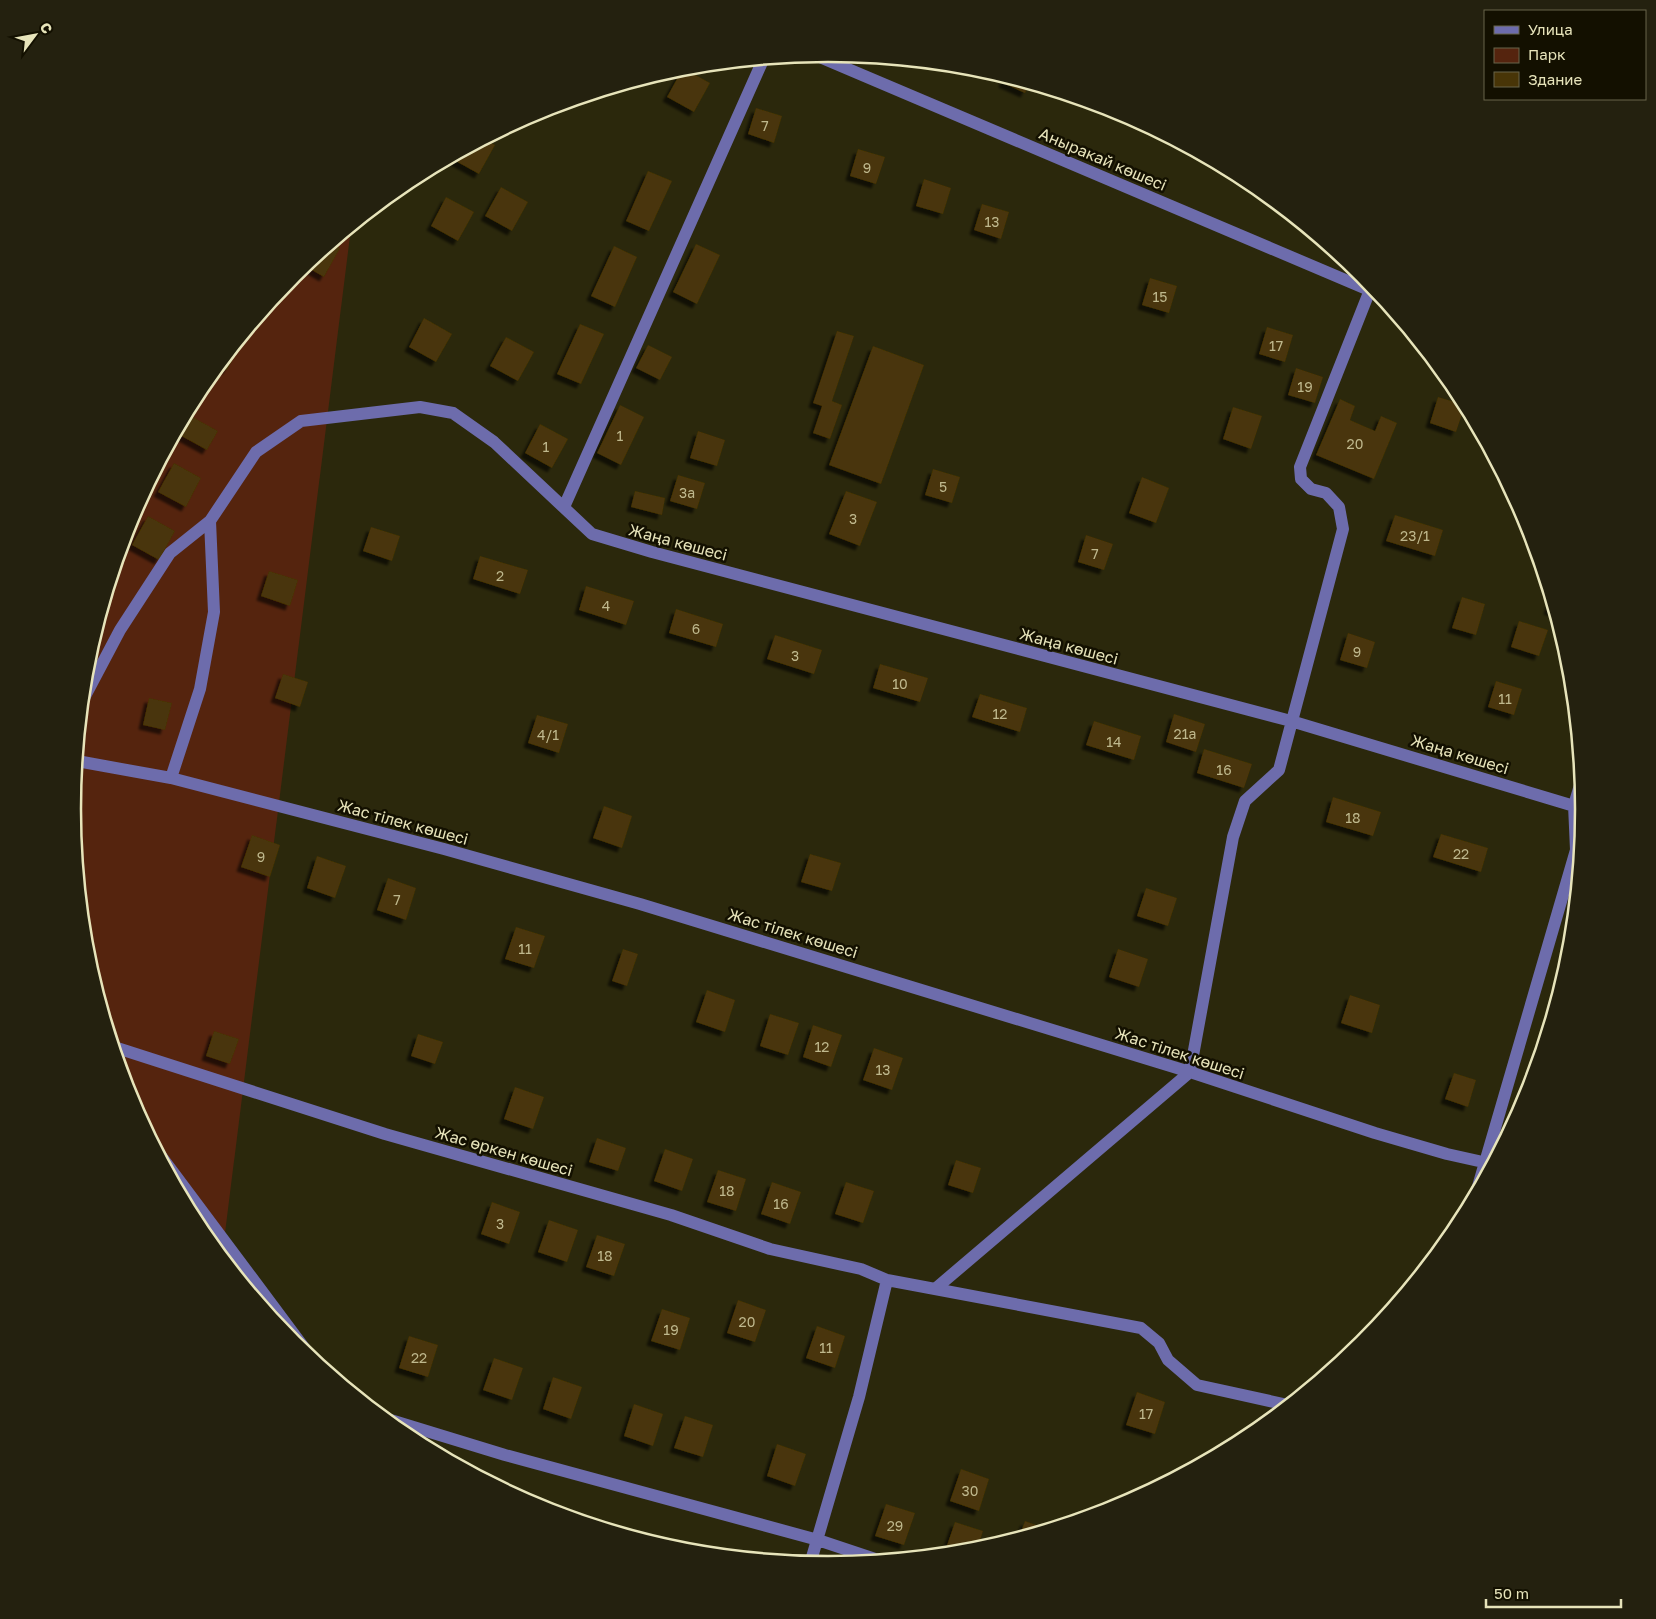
<svg xmlns="http://www.w3.org/2000/svg" width="1656" height="1619" font-family="'Golos Text',sans-serif">
<style>
.green{fill:#55240e}
.building{fill:#483507;filter:url(#shadow)}
.lines{fill:none;stroke-linecap:round;stroke-linejoin:round}
.minor{stroke:#6d6cac;stroke-width:12}
.labels{text-anchor:middle;dominant-baseline:central;stroke-width:5;stroke-linejoin:round;paint-order:stroke}
.number-label{font-size:14px;fill:#bfb88d}
.street-label{font-size:16px;fill:#e7e4ba;stroke:#131000}
.rim{fill:none;stroke:#e7e4ba;stroke-width:2.5}
</style>
<defs>
<filter id="shadow"><feDropShadow dx="-4.5" dy="4.5" stdDeviation="1" flood-color="#0009"/></filter>
</defs>
<rect width="100%" height="100%" fill="#2b280c"/>
<path class="green" d="M 351,228 L 222,1257 L 199,1229 L 130,1098 L 87,957 L 72,809 L 87,662 L 130,520 L 200,389 L 294,275 Z"/>
<path class="building" d="M 683,68 L 710,83 L 694,112 L 667,97 Z
M 1005,77 L 1029,85 L 1025,93 L 1003,83 Z
M 756,108 L 782,116 L 774,143 L 748,134 Z
M 485,140 L 495,145 L 479,174 L 452,159 Z
M 858,149 L 885,157 L 876,184 L 850,176 Z
M 648,171 L 672,181 L 649,231 L 626,221 Z
M 924,179 L 951,188 L 943,214 L 916,206 Z
M 501,187 L 528,202 L 512,231 L 485,216 Z
M 446,197 L 474,212 L 458,241 L 431,226 Z
M 982,204 L 1009,212 L 1001,239 L 974,230 Z
M 332,244 L 340,248 L 324,277 L 305,266 Z
M 696,244 L 720,255 L 697,304 L 673,292 Z
M 614,246 L 637,257 L 615,307 L 591,296 Z
M 1150,278 L 1177,286 L 1169,313 L 1142,305 Z
M 424,318 L 452,334 L 436,362 L 409,347 Z
M 580,324 L 604,334 L 581,384 L 557,374 Z
M 1267,327 L 1293,335 L 1285,362 L 1259,354 Z
M 837,331 L 854,336 L 832,401 L 842,405 L 830,439 L 813,433 L 822,406 L 813,403 Z
M 506,337 L 534,352 L 518,381 L 490,366 Z
M 241,340 L 243,341 L 227,370 L 219,365 Z
M 648,345 L 672,357 L 660,380 L 636,368 Z
M 873,346 L 924,365 L 881,484 L 829,465 Z
M 1296,368 L 1323,377 L 1315,403 L 1288,395 Z
M 1438,397 L 1465,405 L 1456,432 L 1430,423 Z
M 1340,399 L 1355,406 L 1350,420 L 1375,431 L 1381,416 L 1397,423 L 1374,479 L 1316,455 Z
M 620,405 L 644,417 L 621,465 L 597,453 Z
M 1233,407 L 1262,416 L 1251,449 L 1223,439 Z
M 187,414 L 218,431 L 207,450 L 176,433 Z
M 540,424 L 568,439 L 552,468 L 525,453 Z
M 698,431 L 725,440 L 717,466 L 690,458 Z
M 174,463 L 201,478 L 186,507 L 158,492 Z
M 933,469 L 960,477 L 952,503 L 925,495 Z
M 678,475 L 705,483 L 697,509 L 670,501 Z
M 1142,477 L 1169,488 L 1156,523 L 1129,513 Z
M 635,491 L 665,498 L 662,515 L 631,507 Z
M 846,491 L 877,502 L 860,546 L 829,534 Z
M 1395,515 L 1443,530 L 1435,556 L 1386,541 Z
M 148,516 L 175,531 L 159,560 L 132,545 Z
M 371,527 L 400,536 L 392,561 L 363,551 Z
M 1086,535 L 1113,544 L 1104,570 L 1078,562 Z
M 480,556 L 528,570 L 520,594 L 473,579 Z
M 269,571 L 298,580 L 290,606 L 261,596 Z
M 586,586 L 634,601 L 626,625 L 579,610 Z
M 1462,597 L 1485,604 L 1476,635 L 1452,628 Z
M 1551,601 L 1554,612 L 1548,610 Z
M 676,609 L 723,624 L 716,647 L 669,633 Z
M 1519,621 L 1548,630 L 1539,656 L 1511,647 Z
M 1348,633 L 1375,642 L 1367,668 L 1340,660 Z
M 775,635 L 822,650 L 814,674 L 767,659 Z
M 880,664 L 928,678 L 920,702 L 873,688 Z
M 283,674 L 308,682 L 300,707 L 275,698 Z
M 1496,681 L 1522,689 L 1514,715 L 1488,707 Z
M 980,694 L 1027,708 L 1020,732 L 972,717 Z
M 149,698 L 172,703 L 165,730 L 143,725 Z
M 1174,714 L 1205,724 L 1196,752 L 1166,742 Z
M 537,715 L 568,724 L 559,753 L 528,743 Z
M 1094,721 L 1141,736 L 1134,760 L 1086,745 Z
M 1204,749 L 1252,764 L 1244,788 L 1197,773 Z
M 1333,797 L 1381,812 L 1373,836 L 1326,822 Z
M 604,806 L 632,816 L 622,848 L 593,838 Z
M 1441,834 L 1488,848 L 1481,872 L 1433,857 Z
M 252,835 L 280,845 L 270,877 L 241,867 Z
M 810,854 L 841,863 L 832,891 L 801,882 Z
M 317,856 L 346,866 L 335,898 L 307,888 Z
M 388,878 L 416,888 L 406,920 L 377,910 Z
M 1146,888 L 1177,898 L 1168,926 L 1137,916 Z
M 516,927 L 545,936 L 534,968 L 505,959 Z
M 623,949 L 638,954 L 627,986 L 612,981 Z
M 1118,949 L 1148,959 L 1139,987 L 1109,977 Z
M 707,990 L 735,1000 L 725,1032 L 696,1022 Z
M 1350,995 L 1380,1005 L 1372,1033 L 1341,1023 Z
M 770,1014 L 799,1023 L 788,1055 L 760,1046 Z
M 813,1025 L 842,1035 L 831,1067 L 803,1057 Z
M 214,1031 L 239,1039 L 230,1064 L 206,1056 Z
M 418,1034 L 443,1042 L 435,1064 L 411,1056 Z
M 874,1048 L 903,1058 L 892,1090 L 863,1080 Z
M 1454,1073 L 1476,1080 L 1468,1107 L 1445,1099 Z
M 515,1087 L 544,1097 L 533,1129 L 504,1119 Z
M 597,1138 L 626,1148 L 618,1171 L 589,1162 Z
M 665,1149 L 693,1159 L 682,1191 L 654,1181 Z
M 956,1160 L 981,1168 L 973,1193 L 948,1185 Z
M 718,1170 L 746,1179 L 736,1211 L 707,1202 Z
M 772,1182 L 801,1192 L 790,1224 L 761,1214 Z
M 846,1182 L 874,1191 L 863,1223 L 835,1214 Z
M 492,1202 L 520,1212 L 509,1244 L 481,1234 Z
M 549,1220 L 578,1230 L 567,1262 L 538,1252 Z
M 597,1235 L 625,1244 L 614,1276 L 586,1267 Z
M 738,1300 L 766,1310 L 755,1342 L 727,1333 Z
M 662,1309 L 690,1318 L 680,1350 L 651,1341 Z
M 817,1326 L 845,1336 L 835,1368 L 806,1358 Z
M 409,1336 L 438,1345 L 428,1377 L 399,1368 Z
M 494,1358 L 523,1368 L 512,1400 L 483,1390 Z
M 553,1377 L 582,1387 L 571,1419 L 543,1409 Z
M 1137,1392 L 1165,1402 L 1155,1434 L 1126,1425 Z
M 634,1404 L 663,1414 L 653,1446 L 624,1436 Z
M 685,1416 L 713,1425 L 703,1457 L 674,1448 Z
M 777,1444 L 806,1454 L 795,1486 L 767,1476 Z
M 961,1469 L 989,1479 L 979,1511 L 950,1501 Z
M 886,1504 L 915,1513 L 904,1545 L 875,1536 Z
M 1025,1521 L 1047,1529 L 1019,1537 Z
M 955,1522 L 983,1531 L 977,1550 L 944,1554 Z"/>
<g class="lines">
<path class="minor" d="M 815,55 L 1376,293
M 564,507 L 763,60
M 83,700 L 120,630 L 170,553 L 210,521 L 256,452 L 301,421 L 420,407 L 453,413 L 494,442 L 592,534 L 652,552 L 1291,721 L 1584,809
M 77,761 L 171,778 L 444,849 L 640,904 L 1190,1072 L 1375,1133 L 1447,1154 L 1492,1164
M 171,778 L 200,689 L 214,612 L 210,521
M 114,1047 L 385,1134 L 671,1215 L 770,1249 L 861,1269 L 887,1280
M 158,1152 L 314,1361
M 1477,1190 L 1576,850 L 1574,805 L 1581,782
M 935,1289 L 1141,1328 L 1159,1343 L 1168,1360 L 1197,1385 L 1288,1405
M 384,1418 L 505,1455 L 818,1540 L 878,1560
M 810,1564 L 859,1397 L 887,1280 L 935,1289 L 1190,1072 L 1233,837 L 1245,801 L 1279,770 L 1343,529 L 1339,507 L 1326,493 L 1311,489 L 1301,479 L 1300,467 L 1370,290"/>
</g>
<g class="labels">
<g class="number-label">
<text x="765" y="125">7</text>
<text x="867" y="167">9</text>
<text x="992" y="221">13</text>
<text x="1160" y="296">15</text>
<text x="1276" y="345">17</text>
<text x="1305" y="386">19</text>
<text x="620" y="435">1</text>
<text x="1355" y="443">20</text>
<text x="546" y="446">1</text>
<text x="943" y="486">5</text>
<text x="687" y="492">3а</text>
<text x="853" y="518">3</text>
<text x="1415" y="535">23/1</text>
<text x="1095" y="553">7</text>
<text x="500" y="575">2</text>
<text x="606" y="605">4</text>
<text x="696" y="628">6</text>
<text x="1357" y="651">9</text>
<text x="795" y="655">3</text>
<text x="900" y="683">10</text>
<text x="1505" y="698">11</text>
<text x="1000" y="713">12</text>
<text x="1185" y="733">21а</text>
<text x="548" y="734">4/1</text>
<text x="1114" y="741">14</text>
<text x="1224" y="769">16</text>
<text x="1353" y="817">18</text>
<text x="1461" y="853">22</text>
<text x="261" y="856">9</text>
<text x="397" y="899">7</text>
<text x="525" y="948">11</text>
<text x="822" y="1046">12</text>
<text x="883" y="1069">13</text>
<text x="727" y="1190">18</text>
<text x="781" y="1203">16</text>
<text x="500" y="1223">3</text>
<text x="605" y="1255">18</text>
<text x="747" y="1321">20</text>
<text x="671" y="1329">19</text>
<text x="826" y="1347">11</text>
<text x="419" y="1357">22</text>
<text x="1146" y="1413">17</text>
<text x="970" y="1490">30</text>
<text x="895" y="1525">29</text>
</g>
<g class="street-label">
<text transform="translate(1103 159) rotate(23)">Аныракай көшесі</text>
<text transform="translate(678 542) rotate(15)">Жаңа көшесі</text>
<text transform="translate(1069 646) rotate(15)">Жаңа көшесі</text>
<text transform="translate(1460 754) rotate(17)">Жаңа көшесі</text>
<text transform="translate(403 822) rotate(15)">Жас тілек көшесі</text>
<text transform="translate(793 933) rotate(17)">Жас тілек көшесі</text>
<text transform="translate(1180 1053) rotate(18)">Жас тілек көшесі</text>
<text transform="translate(504 1151) rotate(16)">Жас өркен көшесі</text>
</g>
</g>
<path d="M0 0H1656V1619H0ZM81 809a747 747 0 1 1 1494 0a747 747 0 1 1-1494 0Z" fill="#24210f" fill-rule="evenodd"/>
<path class="rim" d="M81 809a747 747 0 1 1 1494 0a747 747 0 1 1-1494 0Z"/>
<rect x="1484" y="10" width="162" height="90" fill="#131000" stroke="#68654a"/>
<rect x="1494" y="26" width="25" height="8" fill="#6d6cac" stroke="#68654a"/>
<text x="1528" y="35" font-size="15" fill="#e7e4ba">Улица</text>
<rect x="1494" y="48" width="25" height="15" fill="#55240e" stroke="#68654a"/>
<text x="1528" y="60" font-size="15" fill="#e7e4ba">Парк</text>
<rect x="1494" y="72" width="25" height="15" fill="#483507" stroke="#68654a"/>
<text x="1528" y="85" font-size="15" fill="#e7e4ba">Здание</text>
<g transform="translate(35 35) rotate(58)" stroke="#131000" stroke-width="4" paint-order="stroke">
<path d="M0-4L9 19L0 12L-9 19Z" fill="#e7e4ba"/>
<text y="-8" font-size="14" font-weight="bold" text-anchor="middle" fill="#e7e4ba">С</text>
</g>
<path d="M1486 1599v8h135v-8" fill="none" stroke="#e7e4ba" stroke-width="2.5"/>
<text x="1494" y="1599" font-size="15" fill="#e7e4ba" stroke="#131000" stroke-width="4" paint-order="stroke">50 m</text>
</svg>
